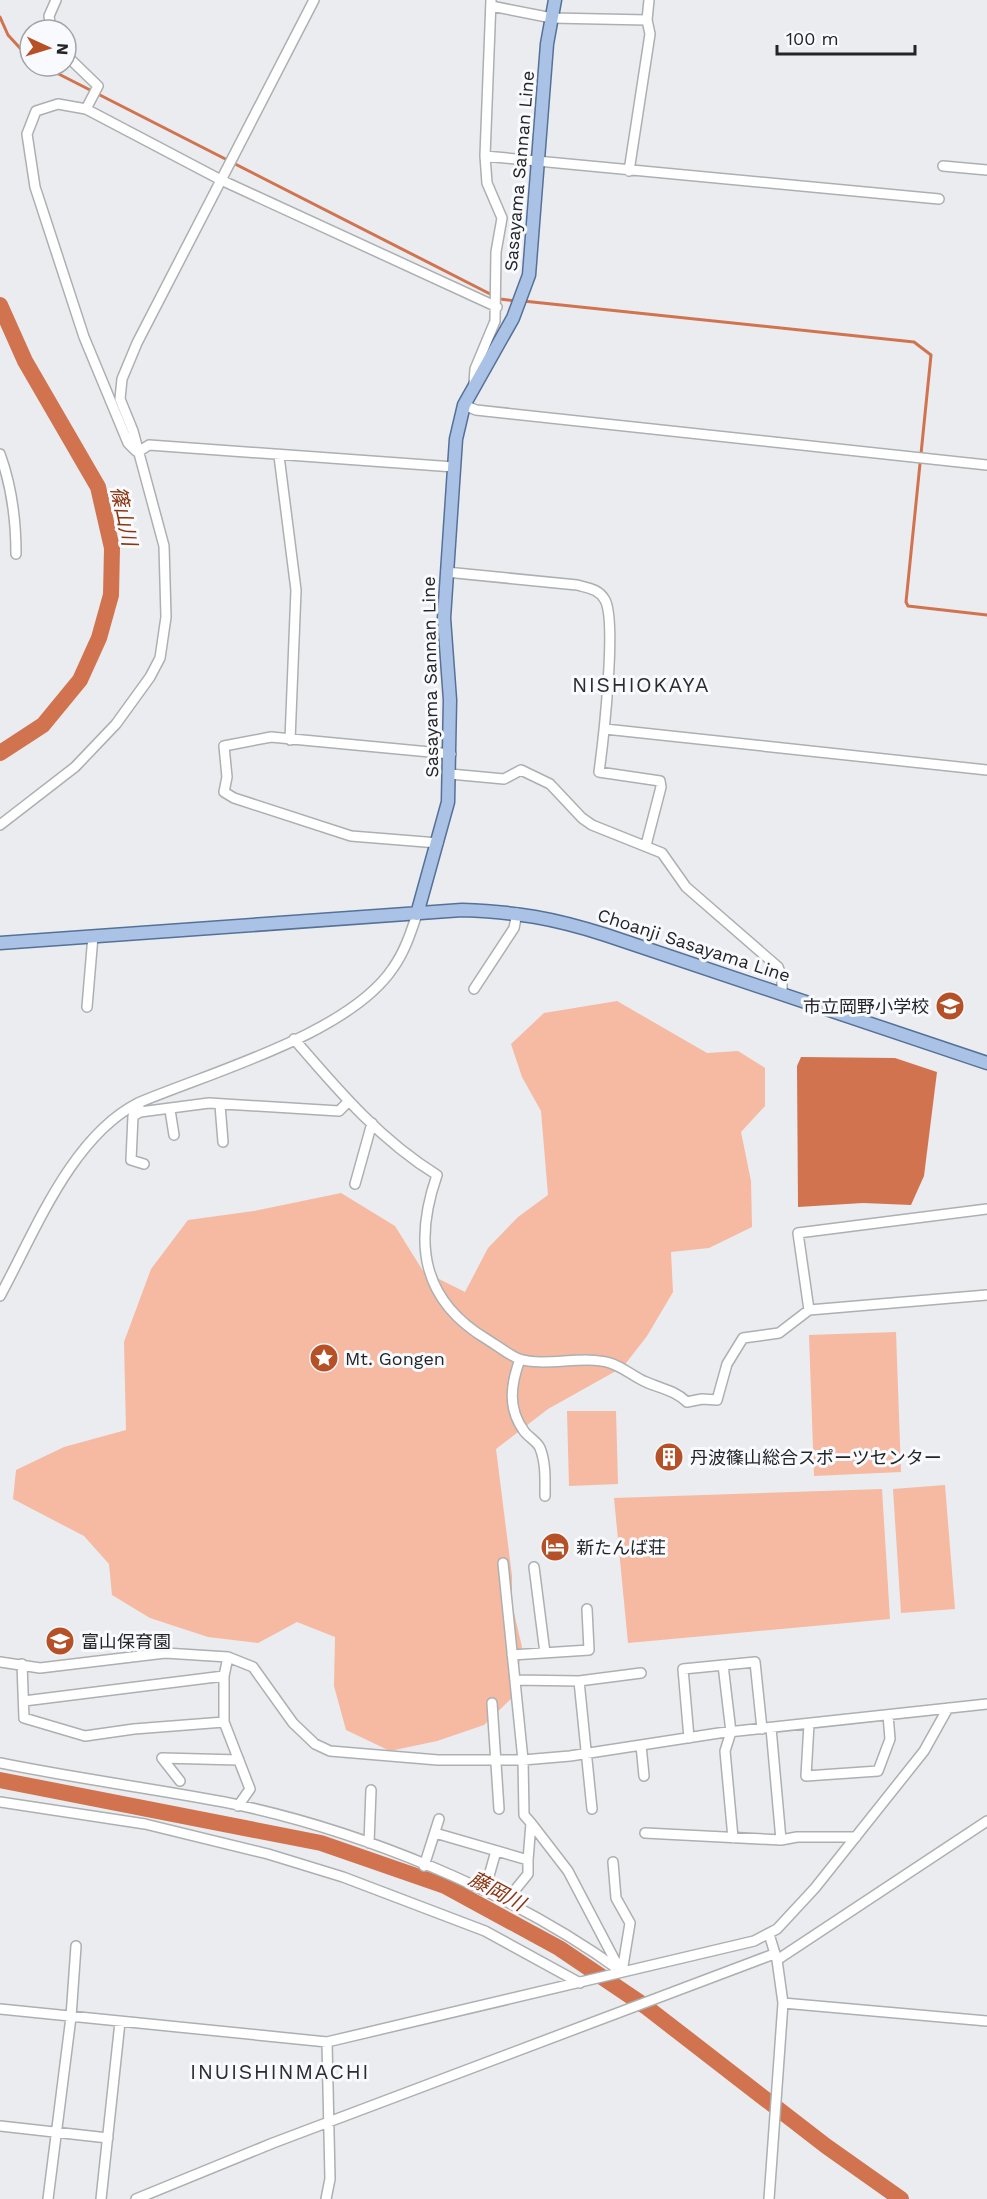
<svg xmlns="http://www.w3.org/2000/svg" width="987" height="2199" font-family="'Work Sans','Noto Sans JP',sans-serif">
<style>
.green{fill:#f6b9a2}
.water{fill:#d1734f}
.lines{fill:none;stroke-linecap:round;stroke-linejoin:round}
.stream{stroke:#d1734f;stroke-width:3}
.river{stroke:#d1734f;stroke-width:16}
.minor-casing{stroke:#adafb1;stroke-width:12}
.major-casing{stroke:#567197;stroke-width:15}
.minor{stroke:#fff;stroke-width:9}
.major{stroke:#aac2e5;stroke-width:12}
.labels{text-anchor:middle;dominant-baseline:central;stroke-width:6;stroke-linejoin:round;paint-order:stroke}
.street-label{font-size:18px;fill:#232425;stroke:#f8fafd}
.poi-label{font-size:18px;fill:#232425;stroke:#f8fafd;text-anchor:start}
.water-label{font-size:20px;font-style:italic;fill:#8b340d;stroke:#f8fafd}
.quarter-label{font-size:21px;letter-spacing:1.5px;fill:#2b2d2f;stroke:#f8fafd}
</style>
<rect width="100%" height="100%" fill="#eaecef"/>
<path class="green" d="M 617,1001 L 707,1053 L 738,1051 L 765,1068 L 765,1106 L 741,1132 L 751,1181 L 752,1227 L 709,1248 L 671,1252 L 673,1292 L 647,1336 L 623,1367 L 548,1409 L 496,1449 L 512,1576 L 512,1604 L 522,1647 L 514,1696 L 484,1725 L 437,1741 L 390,1751 L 346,1730 L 334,1686 L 335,1637 L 297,1622 L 258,1643 L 208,1637 L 150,1618 L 112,1595 L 109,1564 L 84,1536 L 13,1499 L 16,1470 L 64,1447 L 126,1430 L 124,1342 L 151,1269 L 188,1220 L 254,1211 L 341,1193 L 395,1226 L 423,1271 L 465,1292 L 488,1248 L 518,1217 L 548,1195 L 541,1111 L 522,1077 L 511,1044 L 544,1013 Z
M 896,1332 L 901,1472 L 814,1476 L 809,1335 Z
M 567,1411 L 616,1411 L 618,1484 L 569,1486 Z
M 945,1485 L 955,1609 L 901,1613 L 893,1489 Z
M 882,1489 L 890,1619 L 628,1643 L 614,1498 Z"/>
<path class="water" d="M 801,1057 L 895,1058 L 937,1072 L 924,1176 L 911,1205 L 863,1203 L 798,1207 L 797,1066 Z"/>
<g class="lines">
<path class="stream" d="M 0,17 L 8,35 L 30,59
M 43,66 L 500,299 L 516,301
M 523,301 L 914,342 L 931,355 L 906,602 L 908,606 L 987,615"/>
<path class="river" d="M 0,305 L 25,361 L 98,487 L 112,548 L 111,595 L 99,638 L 80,680 L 43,725 L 0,753
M 0,1780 L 321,1843 L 445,1886 L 559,1948 L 645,2006 L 826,2146 L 901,2199"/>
<g class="minor-casing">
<path id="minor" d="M 491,6 L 552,18 L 647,20
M 51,30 L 49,16 L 56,0
M 66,55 L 98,86 L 86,109
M 485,156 L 939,199
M 943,166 L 987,170
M 629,171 L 650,34 L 647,20 L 649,0
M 474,383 L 475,369 L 495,321 L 496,252 L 502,218 L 487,183 L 485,156 L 491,0
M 464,405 L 476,410 L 987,465
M 136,451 L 128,443 L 84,337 L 35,187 L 27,134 L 36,111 L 58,104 L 86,109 L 221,180 L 497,307
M 138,452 L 149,445 L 454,467
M 0,454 C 12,487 16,519 16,554
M 279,456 L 296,590 L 290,740
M 446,572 L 577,585 C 588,588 599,589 605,600 C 617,622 603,743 599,772 L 660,781 L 661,787 L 646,845
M 605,729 L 987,770
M 450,774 L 504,779 L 521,770 L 550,784 L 582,818 L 592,825 L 662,853 L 686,887 L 778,967 L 782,977 L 782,993
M 0,825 L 75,767 L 116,724 L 150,677 L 160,658 L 166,617 L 164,546 L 133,431 L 120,399 L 122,379 L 137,343 L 314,0
M 438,843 L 351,836 L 234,798 L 224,792 L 227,777 L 224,746 L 271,737 L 451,754
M 474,989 L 514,928 L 517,913
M 87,1007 L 93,936
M 294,1039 C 337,1089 380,1140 437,1175 C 413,1244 422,1301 488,1340 C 498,1346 509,1355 519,1359 C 545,1367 584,1355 610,1363 C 623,1367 634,1377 646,1382 C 662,1389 674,1390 687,1402 L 702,1399 L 717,1400 L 727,1364 L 743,1338 L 779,1333 L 809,1310 L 987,1295
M 138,1103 L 140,1112 L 209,1103 L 339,1111 L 348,1102
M 220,1105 L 223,1142
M 170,1110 L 174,1135
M 140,1112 L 133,1116 L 131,1160 L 144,1164
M 355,1184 L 372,1123
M 0,1296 C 35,1232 71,1137 138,1103 C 211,1072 349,1034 393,968 C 405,951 411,932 417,914
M 809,1310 L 798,1233 L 987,1209
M 520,1359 C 511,1384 507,1408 524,1431 C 528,1437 537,1441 540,1448 C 546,1463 545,1480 545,1496
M 503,1563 L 523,1760 L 524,1815 L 531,1823 L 528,1860
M 534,1567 L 545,1653
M 512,1655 L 589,1650 L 587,1609
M 0,1662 L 40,1668 L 165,1653 L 228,1657 L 253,1667 L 293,1723 L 315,1744 L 330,1751 L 438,1760 L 523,1760 L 570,1756 L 719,1733 L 987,1704
M 22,1664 L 24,1718 L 85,1736 L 134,1729 L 224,1722 L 250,1789 L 238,1806
M 723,1665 L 731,1732 L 725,1751 L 733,1838
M 515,1680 L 579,1681 L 592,1809
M 579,1681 L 641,1673
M 24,1701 L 224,1676
M 492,1703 L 499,1809
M 224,1722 L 224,1676 L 228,1657
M 809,1724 L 806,1776 L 878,1771 L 890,1739 L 888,1715
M 771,1728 L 781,1840
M 689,1738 L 683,1669 L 755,1662 L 762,1729
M 641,1745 L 644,1776
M 0,1763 C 74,1778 149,1788 224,1802 C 358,1829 511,1891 622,1972
M 180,1781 L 162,1758 L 239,1760
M 0,1802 L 145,1824 L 268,1854 L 343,1877 L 485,1931 L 580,1983
M 531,1823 L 568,1871 L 620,1970
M 435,1833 L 528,1860 L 528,1874 L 506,1901
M 645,1833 L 781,1840 L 797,1837 L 856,1837
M 369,1843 L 371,1790
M 613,1862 L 616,1898 L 630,1923 L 622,1972
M 424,1866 L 439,1819
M 485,1890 L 496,1851
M 769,1934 L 777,1960 L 783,2003 L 769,2199
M 777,1960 L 987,1821
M 783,2003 L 987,2021
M 0,2009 L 327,2042 L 754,1941 L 777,1929 L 815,1888 L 924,1751 L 948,1708
M 0,2126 L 108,2138
M 48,2199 L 71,2017 L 76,1946
M 101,2199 L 120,2022
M 136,2199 L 273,2143 L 774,1954
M 326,2199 L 330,2179 L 327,2042"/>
</g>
<g class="major-casing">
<path id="major" d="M 417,914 L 448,802 L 450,700 L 444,618 L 456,439 L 464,405 L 513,318 L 529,275 L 547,44 L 555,0
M 0,943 L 462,910 C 517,912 553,918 606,935 L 987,1063"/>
</g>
<use href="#minor" class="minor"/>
<use href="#major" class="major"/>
</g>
<defs>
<g id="school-disc" transform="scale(1.5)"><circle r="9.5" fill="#b65026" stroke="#f8fafd"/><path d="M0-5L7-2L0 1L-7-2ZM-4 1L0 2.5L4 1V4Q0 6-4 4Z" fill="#fff"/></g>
<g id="sight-disc" transform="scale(1.5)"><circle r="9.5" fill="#b65026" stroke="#f8fafd"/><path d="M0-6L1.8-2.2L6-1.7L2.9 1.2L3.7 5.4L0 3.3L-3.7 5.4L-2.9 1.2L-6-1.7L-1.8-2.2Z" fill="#fff"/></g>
<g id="building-disc" transform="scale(1.5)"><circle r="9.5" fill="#b65026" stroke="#f8fafd"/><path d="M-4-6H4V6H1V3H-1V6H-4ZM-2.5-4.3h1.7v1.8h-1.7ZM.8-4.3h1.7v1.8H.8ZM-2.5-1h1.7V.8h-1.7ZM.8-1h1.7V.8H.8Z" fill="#fff"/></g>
<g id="hotel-disc" transform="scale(1.5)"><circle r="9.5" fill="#b65026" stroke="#f8fafd"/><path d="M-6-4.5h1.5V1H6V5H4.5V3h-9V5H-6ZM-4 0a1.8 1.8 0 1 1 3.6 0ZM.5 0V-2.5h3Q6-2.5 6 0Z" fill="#fff"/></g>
</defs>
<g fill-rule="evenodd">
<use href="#school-disc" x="950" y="1006"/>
<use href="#sight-disc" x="324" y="1358"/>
<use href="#building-disc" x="669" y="1457"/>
<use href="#hotel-disc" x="555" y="1547"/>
<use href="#school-disc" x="60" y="1641"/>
</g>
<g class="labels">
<g class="street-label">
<text transform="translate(519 171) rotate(-85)">Sasayama Sannan Line</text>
<text transform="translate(430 677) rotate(-91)">Sasayama Sannan Line</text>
<text transform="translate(694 945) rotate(18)">Choanji Sasayama Line</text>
</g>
<g class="poi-label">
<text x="929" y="1006" text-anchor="end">市立岡野小学校</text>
<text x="345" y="1358">Mt. Gongen</text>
<text x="690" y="1457">丹波篠山総合スポーツセンター</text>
<text x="576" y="1547">新たんば荘</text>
<text x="81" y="1641">富山保育園</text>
</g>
<g class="water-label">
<text transform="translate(124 516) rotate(78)">篠山川</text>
<text transform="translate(497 1891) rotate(28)">藤岡川</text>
</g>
<g class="quarter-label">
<text x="641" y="684">NISHIOKAYA</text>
<text x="280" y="2071">INUISHINMACHI</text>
</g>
</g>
<g transform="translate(48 48) rotate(94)"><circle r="28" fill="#f8fafd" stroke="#a3a4a7" stroke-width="1.5"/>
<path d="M0-4.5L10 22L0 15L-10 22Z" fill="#b65026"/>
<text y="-9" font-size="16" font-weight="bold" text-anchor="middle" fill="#232425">N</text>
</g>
<path d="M777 45v9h138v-9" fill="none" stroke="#232425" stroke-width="3"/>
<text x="786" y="45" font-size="18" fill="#232425" stroke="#f8fafd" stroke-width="4.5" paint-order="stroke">100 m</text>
</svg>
